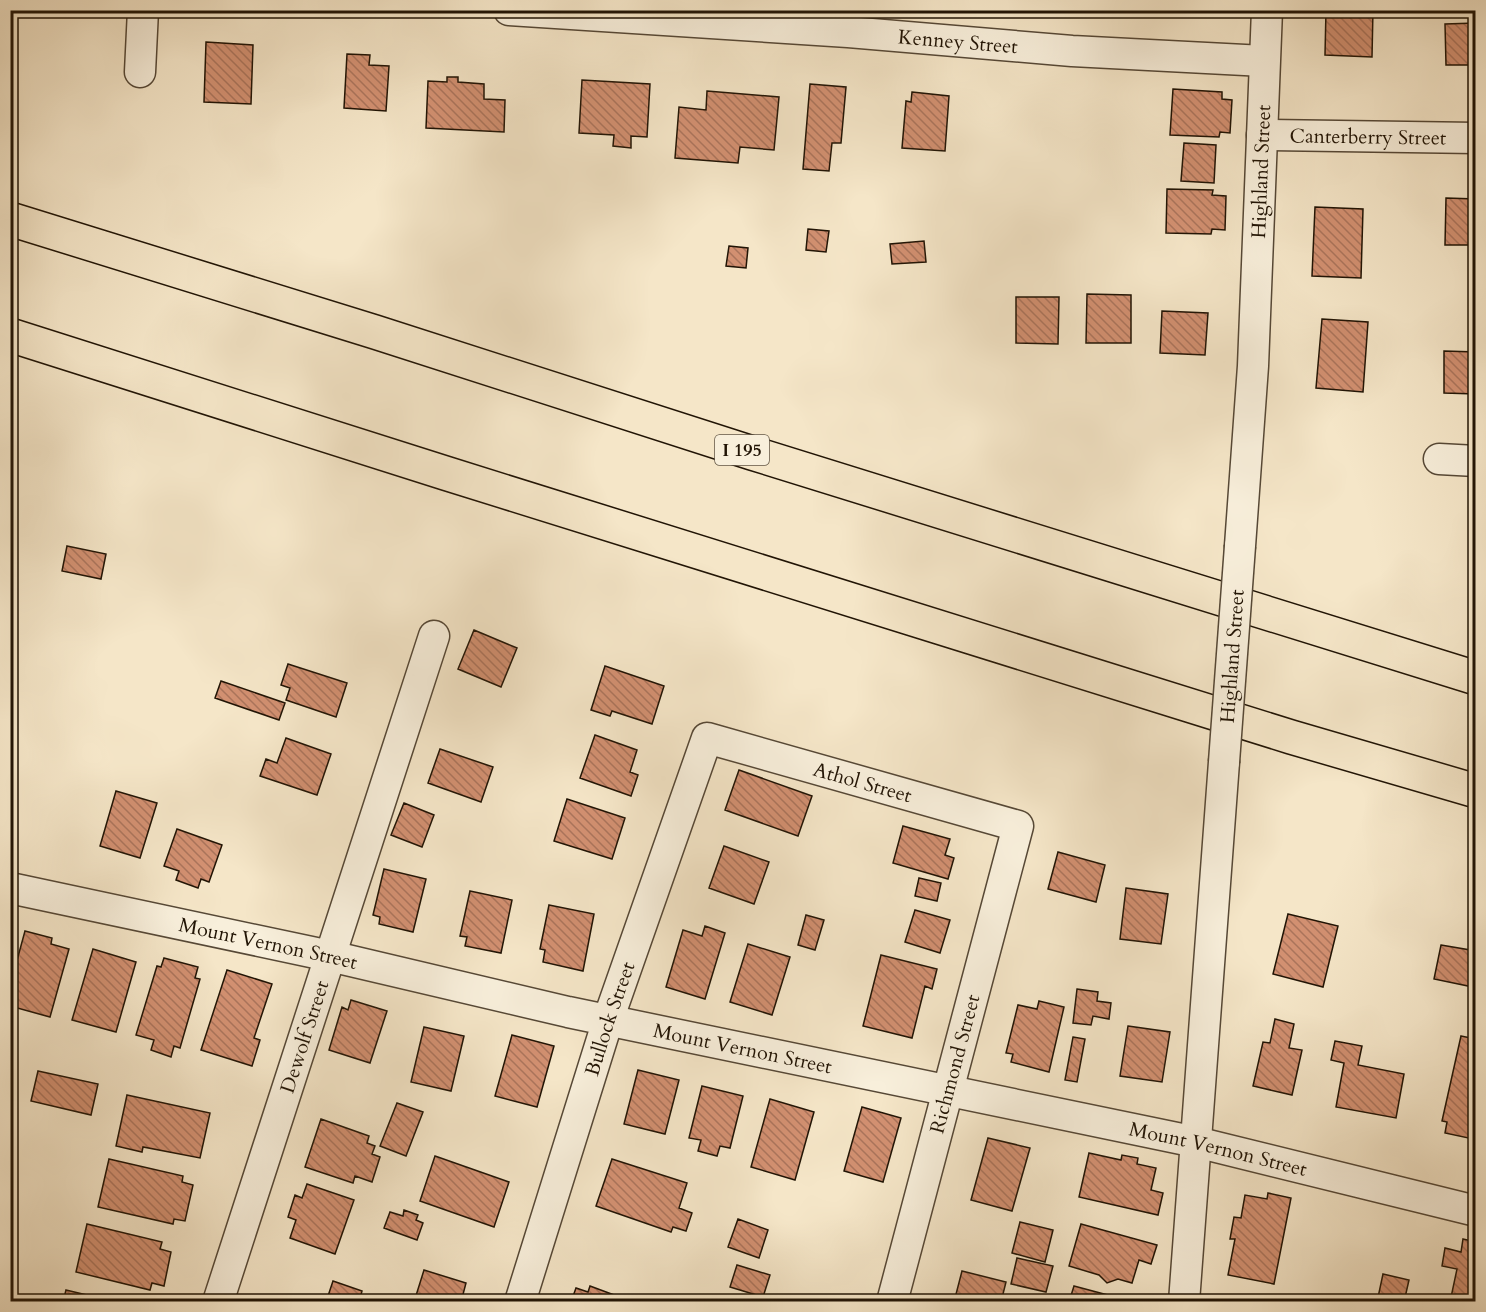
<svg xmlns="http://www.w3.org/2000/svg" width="1486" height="1312" font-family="Cardo,serif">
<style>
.building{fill:url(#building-back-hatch);stroke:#211405;stroke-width:1.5}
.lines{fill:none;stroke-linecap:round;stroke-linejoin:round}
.minor-casing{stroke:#564836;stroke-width:33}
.motorway-casing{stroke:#211405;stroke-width:36}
.minor{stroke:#f8efdb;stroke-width:30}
.motorway{stroke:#f5e6c8;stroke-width:33}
.minor-bridge-casing{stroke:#564836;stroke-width:33;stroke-linecap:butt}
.minor-bridge{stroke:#f8efdb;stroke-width:30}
.labels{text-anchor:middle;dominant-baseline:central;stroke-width:4.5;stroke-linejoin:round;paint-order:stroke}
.shield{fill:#f8efdb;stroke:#625645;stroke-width:1.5}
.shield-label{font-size:18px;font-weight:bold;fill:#211405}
.street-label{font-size:20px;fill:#211405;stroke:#f8efdb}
</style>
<defs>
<pattern id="building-back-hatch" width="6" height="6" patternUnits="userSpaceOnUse" patternTransform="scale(1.5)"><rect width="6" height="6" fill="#d29071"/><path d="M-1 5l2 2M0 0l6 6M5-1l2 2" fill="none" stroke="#aa745b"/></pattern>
</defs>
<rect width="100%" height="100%" fill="#f5e6c8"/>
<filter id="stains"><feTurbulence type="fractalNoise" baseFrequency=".00333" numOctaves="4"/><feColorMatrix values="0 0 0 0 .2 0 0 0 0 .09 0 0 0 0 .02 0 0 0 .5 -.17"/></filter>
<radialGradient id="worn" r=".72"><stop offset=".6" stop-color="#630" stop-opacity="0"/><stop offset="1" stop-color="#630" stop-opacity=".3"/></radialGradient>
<path class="building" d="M 1326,10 L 1373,10 L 1372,57 L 1325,55 Z
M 1476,23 L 1476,65 L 1446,65 L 1445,24 Z
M 206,42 L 253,45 L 251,104 L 204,102 Z
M 347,54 L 370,55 L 369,65 L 389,66 L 386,111 L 344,108 Z
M 447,77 L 458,77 L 458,82 L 484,84 L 484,99 L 505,100 L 504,132 L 426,128 L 428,81 L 447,82 Z
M 582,80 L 650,84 L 647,137 L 631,136 L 631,148 L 613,146 L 614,135 L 579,133 Z
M 810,84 L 846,87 L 841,143 L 832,143 L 829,171 L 803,169 Z
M 1173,89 L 1222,92 L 1222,99 L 1232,100 L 1230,133 L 1220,132 L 1219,137 L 1170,135 Z
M 707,91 L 779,97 L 774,150 L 740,147 L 738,163 L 675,158 L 679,107 L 706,110 Z
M 912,92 L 949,96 L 945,151 L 902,148 L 906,101 L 911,102 Z
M 1184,143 L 1216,145 L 1214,183 L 1181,181 Z
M 1167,189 L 1213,190 L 1212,195 L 1226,196 L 1225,230 L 1212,229 L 1211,234 L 1166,233 Z
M 1446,198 L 1476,199 L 1476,245 L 1445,245 Z
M 1315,207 L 1363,209 L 1361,278 L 1312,276 Z
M 808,229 L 829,231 L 826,252 L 806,250 Z
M 924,241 L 926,262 L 892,264 L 890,244 Z
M 729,246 L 748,248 L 746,268 L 726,266 Z
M 1087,294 L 1131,295 L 1131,343 L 1086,343 Z
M 1016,297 L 1059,297 L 1058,344 L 1016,343 Z
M 1162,311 L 1208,313 L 1205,355 L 1160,353 Z
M 1322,319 L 1368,322 L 1363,392 L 1316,388 Z
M 1444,351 L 1476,352 L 1476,394 L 1444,393 Z
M 67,546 L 106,554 L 101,579 L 62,571 Z
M 474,630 L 517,648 L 501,687 L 458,669 Z
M 288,664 L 347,683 L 336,717 L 286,700 L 290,688 L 281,685 Z
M 605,666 L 664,686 L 652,724 L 612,711 L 610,716 L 591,710 Z
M 221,681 L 285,703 L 279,720 L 215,698 Z
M 595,735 L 637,750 L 630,772 L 638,775 L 631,796 L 580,778 Z
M 286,738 L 331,754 L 317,795 L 260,776 L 266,759 L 277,763 Z
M 440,749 L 493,767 L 481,802 L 428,783 Z
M 739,770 L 812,796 L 798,836 L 725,810 Z
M 116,791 L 157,803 L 140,858 L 100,846 Z
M 567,799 L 625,818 L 612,859 L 554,841 Z
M 404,803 L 434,815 L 422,847 L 391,835 Z
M 903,826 L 950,839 L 945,855 L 954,858 L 948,879 L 893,863 Z
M 177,829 L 222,845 L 209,882 L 201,879 L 198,888 L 176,880 L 179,871 L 164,866 Z
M 724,846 L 769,862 L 754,904 L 709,888 Z
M 1058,852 L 1105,865 L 1096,902 L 1048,889 Z
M 384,869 L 426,879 L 413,932 L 379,924 L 380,917 L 373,915 Z
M 919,878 L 941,883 L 937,901 L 915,896 Z
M 1126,888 L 1168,894 L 1161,944 L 1120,939 Z
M 470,891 L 512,900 L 501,953 L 465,946 L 467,937 L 460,936 Z
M 549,905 L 594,914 L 583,971 L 543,962 L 545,950 L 540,949 Z
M 915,910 L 950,920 L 940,953 L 905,942 Z
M 1288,914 L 1338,926 L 1323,987 L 1273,974 Z
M 806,915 L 824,920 L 815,950 L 798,945 Z
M 705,926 L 725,933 L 705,999 L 666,987 L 683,930 L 702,936 Z
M 25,931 L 52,938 L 51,944 L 69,949 L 50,1017 L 10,1006 L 10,986 Z
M 748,944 L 790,957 L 772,1015 L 730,1002 Z
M 1441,945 L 1476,951 L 1476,972 L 1473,987 L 1434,979 Z
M 93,949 L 136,962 L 116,1032 L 72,1020 Z
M 881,955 L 937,969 L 932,989 L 925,986 L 912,1038 L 863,1026 Z
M 164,958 L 198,967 L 195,978 L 200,979 L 180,1048 L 174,1046 L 171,1057 L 151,1050 L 154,1040 L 136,1035 L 157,966 L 161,967 Z
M 227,970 L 272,984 L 254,1038 L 260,1040 L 252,1066 L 201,1050 Z
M 1077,989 L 1098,992 L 1097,1001 L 1111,1003 L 1109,1019 L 1093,1016 L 1091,1025 L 1073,1023 Z
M 351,1000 L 387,1011 L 370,1063 L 329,1050 L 342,1007 L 348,1010 Z
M 1039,1001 L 1064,1007 L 1049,1072 L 1011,1062 L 1013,1054 L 1006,1053 L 1018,1005 L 1037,1009 Z
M 1275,1019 L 1294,1024 L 1289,1048 L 1302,1050 L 1292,1095 L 1253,1086 L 1263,1042 L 1270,1043 Z
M 1128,1026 L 1170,1032 L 1162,1082 L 1120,1076 Z
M 424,1027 L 464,1036 L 451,1091 L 411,1082 Z
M 512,1035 L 554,1046 L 537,1107 L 495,1096 Z
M 1461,1036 L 1476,1039 L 1476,1134 L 1473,1139 L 1445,1133 L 1447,1122 L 1442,1121 Z
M 1073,1037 L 1085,1039 L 1077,1082 L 1065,1080 Z
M 1335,1041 L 1362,1046 L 1358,1065 L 1404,1074 L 1396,1118 L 1336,1107 L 1344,1063 L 1331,1060 Z
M 638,1070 L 679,1080 L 665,1134 L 624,1124 Z
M 38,1071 L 98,1084 L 91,1115 L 31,1101 Z
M 702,1086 L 743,1096 L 730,1148 L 720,1146 L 717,1156 L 698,1151 L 701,1140 L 689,1138 Z
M 127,1095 L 210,1113 L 200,1158 L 143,1147 L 142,1152 L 116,1146 Z
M 770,1099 L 814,1112 L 795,1180 L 751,1167 Z
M 397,1103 L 423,1112 L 406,1156 L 380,1146 Z
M 862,1107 L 901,1118 L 883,1182 L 844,1171 Z
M 321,1119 L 369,1136 L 367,1143 L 375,1146 L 372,1154 L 380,1157 L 372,1182 L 355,1176 L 353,1183 L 305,1167 Z
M 988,1138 L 1030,1148 L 1012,1211 L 971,1200 Z
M 1089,1153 L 1121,1160 L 1122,1155 L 1138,1158 L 1137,1164 L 1156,1168 L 1151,1190 L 1163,1193 L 1158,1215 L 1079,1197 Z
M 435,1156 L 509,1182 L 494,1227 L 420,1201 Z
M 109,1159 L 183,1176 L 182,1182 L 193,1185 L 185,1221 L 174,1219 L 173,1224 L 98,1207 Z
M 612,1159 L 687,1183 L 679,1208 L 692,1213 L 686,1231 L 673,1227 L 671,1232 L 596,1206 Z
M 307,1184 L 354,1200 L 335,1254 L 290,1238 L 296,1220 L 288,1217 L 295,1195 L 302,1198 Z
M 1268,1193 L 1291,1198 L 1274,1284 L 1228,1275 L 1235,1239 L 1230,1239 L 1234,1217 L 1241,1218 L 1245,1195 L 1267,1199 Z
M 404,1210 L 418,1215 L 416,1220 L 423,1223 L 417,1240 L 384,1228 L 390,1212 L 403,1216 Z
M 738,1219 L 768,1230 L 759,1258 L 728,1247 Z
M 1020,1222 L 1053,1230 L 1045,1262 L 1012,1253 Z
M 87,1224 L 162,1242 L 160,1249 L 171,1252 L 164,1286 L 152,1283 L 150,1290 L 76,1272 Z
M 1081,1224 L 1157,1245 L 1151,1264 L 1139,1260 L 1132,1283 L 1118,1279 L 1107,1283 L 1099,1275 L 1069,1266 Z
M 1463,1239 L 1476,1242 L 1476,1302 L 1450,1302 L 1457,1269 L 1442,1266 L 1445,1248 L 1461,1252 Z
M 1017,1258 L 1053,1266 L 1046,1292 L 1011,1284 Z
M 737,1265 L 770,1275 L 763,1297 L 730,1287 Z
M 424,1270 L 466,1283 L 461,1302 L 414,1302 Z
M 962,1271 L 1006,1282 L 1001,1302 L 954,1302 Z
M 1383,1274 L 1409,1280 L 1404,1302 L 1377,1302 Z
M 333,1281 L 362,1291 L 359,1302 L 326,1302 Z
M 590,1286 L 633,1302 L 571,1302 L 576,1288 L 588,1292 Z
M 1074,1286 L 1134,1302 L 1069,1302 Z
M 66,1290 L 116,1302 L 63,1302 Z"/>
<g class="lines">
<g class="minor-casing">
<g id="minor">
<path id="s1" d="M 509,10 L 848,32 L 1072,51 L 1264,61"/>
<path d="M 140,72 L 143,10"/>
<path id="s2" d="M 1262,135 L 1476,138"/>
<path d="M 1439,459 L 1476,461"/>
<path id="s3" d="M 1240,546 L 1253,366 L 1267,10"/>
<path id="s4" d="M 10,888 L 330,956 L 568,1012 L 1196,1142 L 1476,1211"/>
<path id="s5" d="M 218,1302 L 434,636"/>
<path id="s6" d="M 520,1302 L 608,1020 L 707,738 L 1018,826 L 892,1302"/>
<path d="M 1184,1302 L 1224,762"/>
</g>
</g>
<g class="motorway-casing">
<path id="motorway" d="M 10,219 L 375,332 L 752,453 L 1476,678
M 10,335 L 445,473 L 1291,737 L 1476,791"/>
</g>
<use href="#minor" class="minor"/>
<use href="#motorway" class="motorway"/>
<g class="minor-bridge-casing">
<g id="minor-bridge">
<path id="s7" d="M 1224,762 L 1240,546"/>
</g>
</g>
<use href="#minor-bridge" class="minor-bridge"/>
</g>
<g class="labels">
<rect class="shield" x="715" y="435" width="54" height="30" rx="4.5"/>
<g class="shield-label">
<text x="742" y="450">I 195</text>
</g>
<g class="street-label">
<text stroke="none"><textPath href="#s1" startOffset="450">Kenney Street</textPath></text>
<text stroke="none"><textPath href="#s2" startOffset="106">Canterberry Street</textPath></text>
<text stroke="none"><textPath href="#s3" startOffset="375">Highland Street</textPath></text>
<text stroke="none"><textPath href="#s7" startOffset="106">Highland Street</textPath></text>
<text stroke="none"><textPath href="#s6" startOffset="756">Athol Street</textPath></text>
<text stroke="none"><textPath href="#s4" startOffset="264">Mount Vernon Street</textPath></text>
<text stroke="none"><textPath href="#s6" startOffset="297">Bullock Street</textPath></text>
<text stroke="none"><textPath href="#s5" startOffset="279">Dewolf Street</textPath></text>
<text stroke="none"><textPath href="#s4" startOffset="750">Mount Vernon Street</textPath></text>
<text transform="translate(955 1064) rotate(-75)">Richmond Street</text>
<text stroke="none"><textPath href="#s4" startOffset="1236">Mount Vernon Street</textPath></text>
</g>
</g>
<rect width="1486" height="1312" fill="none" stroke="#f5e6c8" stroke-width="36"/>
<rect x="12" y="12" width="1462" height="1288" fill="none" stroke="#211405" stroke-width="3"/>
<rect x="18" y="18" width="1450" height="1276" fill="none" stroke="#211405" stroke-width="1.5"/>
<rect width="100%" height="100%" filter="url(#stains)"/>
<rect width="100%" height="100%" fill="url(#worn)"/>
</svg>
